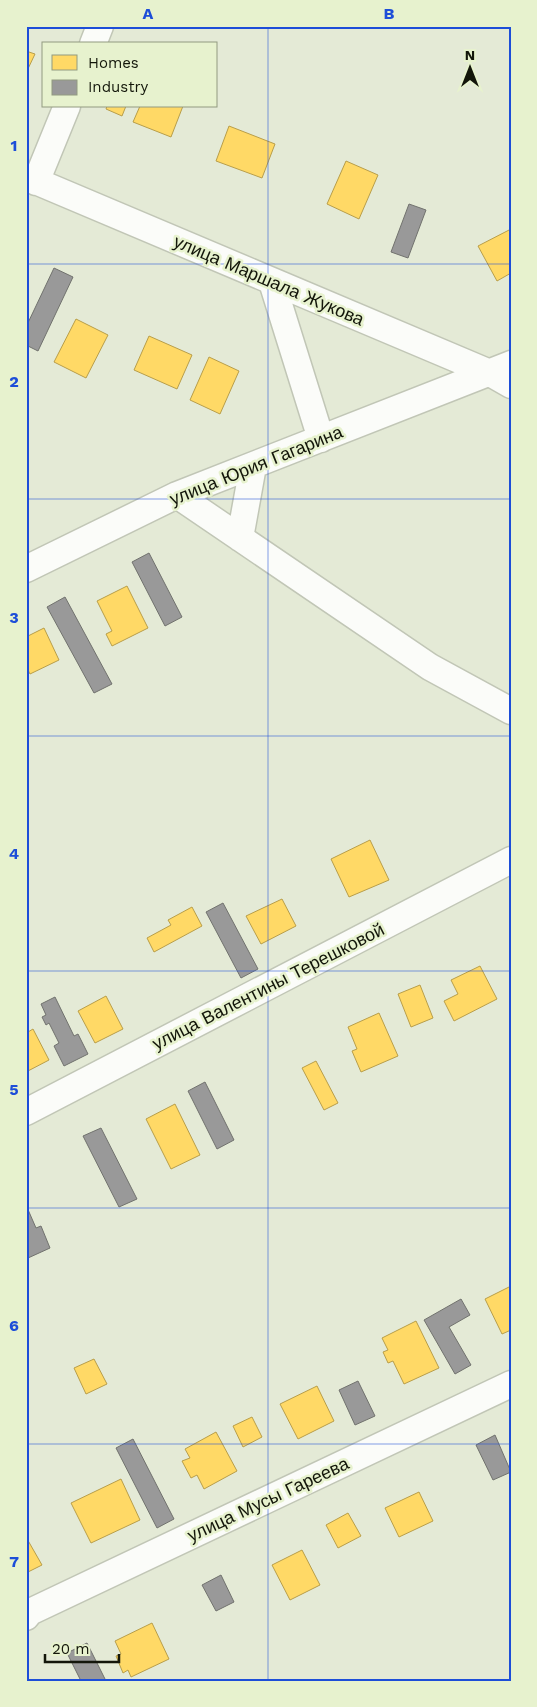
<svg xmlns="http://www.w3.org/2000/svg" width="537" height="1707" font-family="'Work Sans',sans-serif">
<style>
.homes{fill:#ffd966;stroke:#b89e4a}
.industry{fill:#999;stroke:#71726e}
.lines{fill:none;stroke-linecap:round;stroke-linejoin:round}
.street-casing{stroke:#c1c6b6;stroke-width:29}
.street{stroke:#fbfcf9;stroke-width:26}
.grid{fill:none;stroke:#1d4ed8;stroke-width:1;stroke-opacity:0.55}
.labels{text-anchor:middle;dominant-baseline:central;stroke-width:5;stroke-linejoin:round;paint-order:stroke}
.street-label{font-size:18px;fill:#13160a;stroke:#e7f2ce}
.neatline{fill:none;stroke:#1d4ed8;stroke-width:2}
.grid-label{font-size:16px;text-anchor:middle;font-weight:bold;fill:#1d4ed8}
</style>
<rect width="100%" height="100%" fill="#e4ead6"/>
<path class="homes" d="M 26,51 L 35,54 L 26,73 Z
M 107,106 L 126,106 L 122,116 L 106,109 Z
M 140,106 L 183,106 L 171,137 L 133,122 Z
M 229,126 L 275,144 L 262,178 L 216,161 Z
M 346,161 L 378,175 L 359,219 L 327,204 Z
M 511,229 L 511,273 L 497,281 L 478,246 Z
M 76,319 L 108,335 L 86,378 L 54,362 Z
M 149,336 L 192,355 L 177,389 L 134,370 Z
M 209,357 L 239,371 L 220,414 L 190,400 Z
M 127,586 L 148,628 L 112,646 L 106,634 L 112,631 L 97,601 Z
M 44,628 L 59,660 L 30,674 L 26,666 L 26,637 Z
M 370,840 L 389,880 L 349,897 L 331,859 Z
M 282,899 L 296,926 L 261,944 L 246,916 Z
M 192,907 L 202,926 L 154,952 L 147,938 L 171,925 L 168,920 Z
M 480,966 L 497,999 L 454,1021 L 444,1001 L 458,994 L 451,980 Z
M 420,985 L 433,1018 L 411,1027 L 398,994 Z
M 106,996 L 123,1029 L 95,1043 L 78,1011 Z
M 379,1013 L 398,1056 L 361,1072 L 352,1051 L 357,1049 L 348,1027 Z
M 26,1029 L 28,1032 L 33,1029 L 49,1060 L 26,1072 Z
M 316,1061 L 338,1103 L 324,1110 L 302,1068 Z
M 175,1104 L 200,1155 L 171,1169 L 146,1119 Z
M 511,1286 L 511,1330 L 502,1334 L 485,1299 Z
M 416,1321 L 439,1368 L 404,1384 L 393,1361 L 388,1363 L 383,1352 L 388,1350 L 382,1338 Z
M 94,1359 L 107,1384 L 86,1394 L 74,1368 Z
M 317,1386 L 334,1421 L 298,1439 L 280,1404 Z
M 252,1417 L 262,1437 L 243,1447 L 233,1426 Z
M 216,1432 L 237,1471 L 204,1489 L 197,1475 L 191,1478 L 182,1461 L 190,1458 L 185,1449 Z
M 121,1479 L 140,1520 L 91,1543 L 71,1503 Z
M 419,1492 L 433,1521 L 399,1537 L 385,1508 Z
M 348,1513 L 361,1536 L 338,1548 L 326,1525 Z
M 26,1537 L 42,1565 L 26,1573 Z
M 302,1550 L 320,1585 L 290,1600 L 272,1565 Z
M 152,1623 L 169,1659 L 131,1677 L 128,1670 L 123,1673 L 116,1656 L 121,1654 L 115,1641 Z"/>
<path class="industry" d="M 409,204 L 426,210 L 408,258 L 391,252 Z
M 54,268 L 73,277 L 38,351 L 26,345 L 26,327 Z
M 149,553 L 182,617 L 165,626 L 132,562 Z
M 65,597 L 112,684 L 94,693 L 47,607 Z
M 223,903 L 258,969 L 241,978 L 206,912 Z
M 55,997 L 74,1036 L 78,1034 L 88,1054 L 64,1066 L 54,1046 L 59,1043 L 49,1023 L 46,1025 L 42,1017 L 46,1015 L 41,1004 Z
M 205,1082 L 234,1140 L 217,1149 L 188,1091 Z
M 101,1128 L 137,1199 L 119,1207 L 83,1136 Z
M 26,1205 L 36,1228 L 41,1226 L 50,1248 L 28,1258 L 26,1254 Z
M 461,1299 L 470,1315 L 449,1327 L 471,1365 L 455,1374 L 424,1320 Z
M 358,1381 L 375,1416 L 355,1425 L 339,1390 Z
M 495,1435 L 511,1472 L 493,1480 L 476,1445 Z
M 133,1439 L 174,1519 L 157,1528 L 116,1448 Z
M 221,1575 L 234,1602 L 216,1611 L 202,1585 Z
M 87,1643 L 106,1681 L 81,1681 L 67,1653 Z"/>
<g class="lines">
<g class="street-casing">
<path id="street" d="M 93,44 L 100,26
M 26,177 L 490,373 L 511,385
M 36,182 L 67,106
M 272,282 L 321,439
M 177,495 L 430,667 L 511,711
M 240,538 L 253,466
M 26,569 L 177,495 L 511,364
M 26,1112 L 511,860
M 26,1617 L 30,1612 L 511,1384"/>
</g>
<use href="#street" class="street"/>
</g>
<path class="grid" d="M 268,26 L 268,1681M 26,264 L 511,264M 26,499 L 511,499M 26,736 L 511,736M 26,971 L 511,971M 26,1208 L 511,1208M 26,1444 L 511,1444"/>
<g class="labels">
<g class="street-label">
<text transform="translate(269 280) rotate(23)">улица Маршала Жукова</text>
<text transform="translate(256 465) rotate(-22)">улица Юрия Гагарина</text>
<text transform="translate(268 986) rotate(-27)">улица Валентины Терешковой</text>
<text transform="translate(268 1499) rotate(-25)">улица Мусы Гареева</text>
</g>
</g>
<rect width="537" height="1707" fill="none" stroke="#e7f2ce" stroke-width="55"/>
<rect x="42" y="42" width="175" height="65" fill="#e7f2ce" stroke="#929a80"/>
<rect x="52" y="55" width="25" height="15" fill="#ffd966" stroke="#929a80"/>
<text x="88" y="68" font-size="15" fill="#13160a">Homes</text>
<rect x="52" y="80" width="25" height="15" fill="#999999" stroke="#929a80"/>
<text x="88" y="92" font-size="15" fill="#13160a">Industry</text>
<g transform="translate(470 68)" stroke="#e7f2ce" stroke-width="4" paint-order="stroke">
<path d="M0-4L9 19L0 12L-9 19Z" fill="#13160a"/>
<text y="-8" font-size="14" font-weight="bold" text-anchor="middle" fill="#13160a">N</text>
</g>
<path d="M45 1654v8h74v-8" fill="none" stroke="#13160a" stroke-width="2.5"/>
<text x="52" y="1654" font-size="15" fill="#13160a" stroke="#e7f2ce" stroke-width="4" paint-order="stroke">20 m</text>
<rect x="28" y="28" width="482" height="1652" class="neatline"/>
<g class="grid-label">
<text x="148" y="19">A</text>
<text x="389" y="19">B</text>
<text x="14" y="151">1</text>
<text x="14" y="387">2</text>
<text x="14" y="623">3</text>
<text x="14" y="859">4</text>
<text x="14" y="1095">5</text>
<text x="14" y="1331">6</text>
<text x="14" y="1567">7</text>
</g>
</svg>
